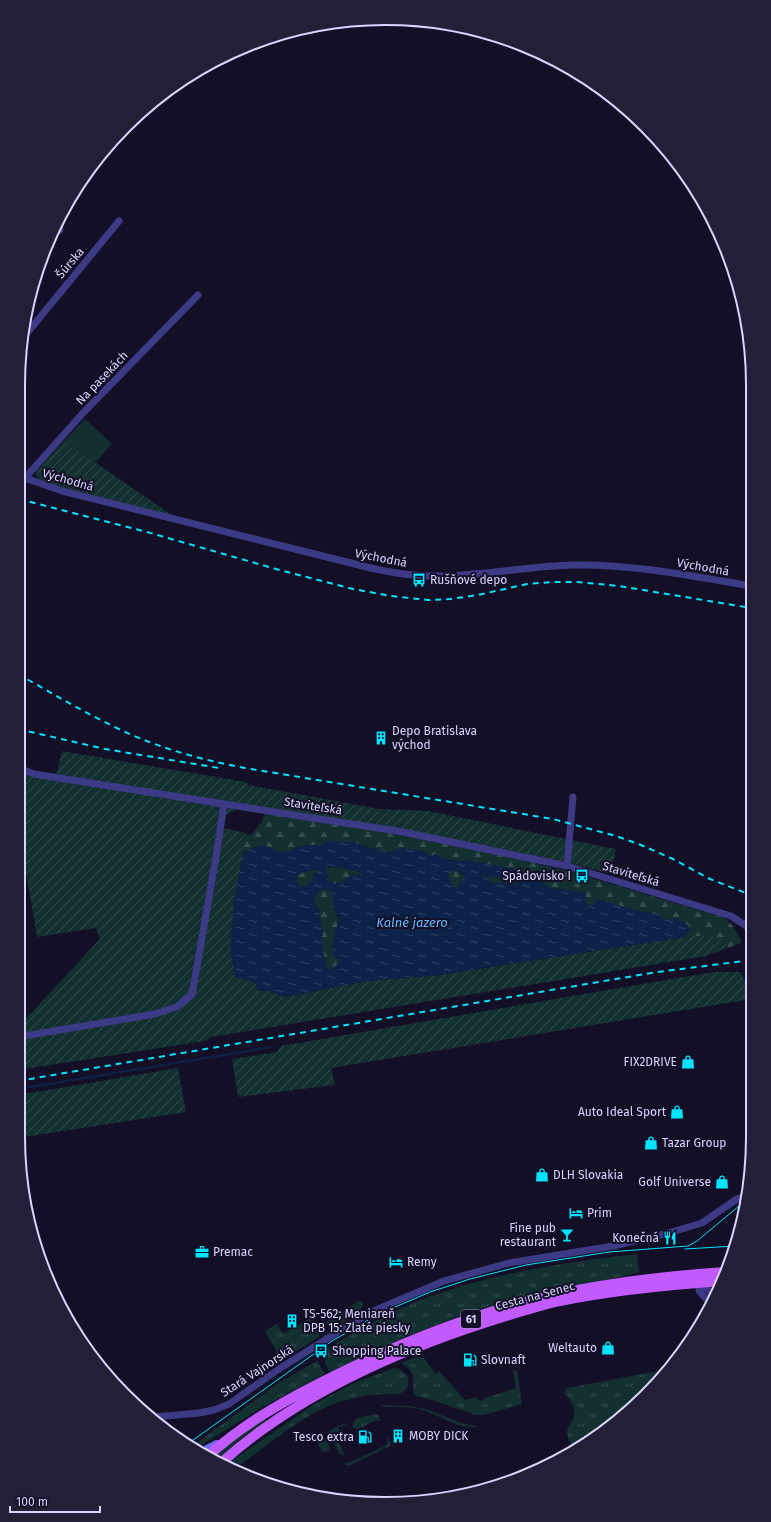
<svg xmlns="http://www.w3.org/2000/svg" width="771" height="1522" font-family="'Fira Sans',sans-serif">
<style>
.grass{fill:url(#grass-tufts)}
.forest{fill:url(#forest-firs)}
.park{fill:#12302f}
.garden{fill:url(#garden-furrows)}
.water{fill:url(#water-ripples);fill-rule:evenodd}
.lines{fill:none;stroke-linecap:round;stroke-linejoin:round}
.stream{stroke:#0c2248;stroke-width:2}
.minor{stroke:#3d3a85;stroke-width:7}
.secondary{stroke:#6f6bff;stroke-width:10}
.primary{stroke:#c25bff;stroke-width:10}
.tram{stroke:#00e5ff;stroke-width:1}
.rail{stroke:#00e5ff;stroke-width:2;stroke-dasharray:6 5;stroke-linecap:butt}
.labels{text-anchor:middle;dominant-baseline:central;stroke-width:4;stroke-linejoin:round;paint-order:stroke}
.shield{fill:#130f26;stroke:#9e99be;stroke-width:1}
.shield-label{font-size:11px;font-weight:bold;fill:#d9d4ff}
.street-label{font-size:12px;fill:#d9d4ff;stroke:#130f26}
.poi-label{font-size:12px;fill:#d9d4ff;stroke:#130f26;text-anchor:start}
.water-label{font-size:13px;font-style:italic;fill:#62b6ff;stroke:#130f26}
.rim{fill:none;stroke:#d9d4ff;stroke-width:2}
</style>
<defs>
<pattern id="grass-tufts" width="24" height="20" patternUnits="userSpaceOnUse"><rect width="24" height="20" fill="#12302f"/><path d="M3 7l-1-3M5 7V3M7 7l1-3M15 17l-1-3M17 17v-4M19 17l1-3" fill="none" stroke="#344d4e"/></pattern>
<pattern id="forest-firs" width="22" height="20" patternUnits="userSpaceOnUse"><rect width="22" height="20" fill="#12302f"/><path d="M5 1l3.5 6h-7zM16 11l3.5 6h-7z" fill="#344d4e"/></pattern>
<pattern id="garden-furrows" width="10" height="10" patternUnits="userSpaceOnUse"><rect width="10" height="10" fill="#12302f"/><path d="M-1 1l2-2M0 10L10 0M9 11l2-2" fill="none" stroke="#344d4e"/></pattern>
<pattern id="water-ripples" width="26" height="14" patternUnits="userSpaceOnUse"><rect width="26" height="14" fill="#0c2248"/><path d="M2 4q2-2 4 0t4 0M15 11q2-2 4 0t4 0" fill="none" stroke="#2f4163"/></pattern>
</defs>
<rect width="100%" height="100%" fill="#130f26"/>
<path class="grass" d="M 637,1254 L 639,1272 C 593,1285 546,1290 500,1303 C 441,1320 385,1346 330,1372 C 323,1363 325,1359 328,1348 C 353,1333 379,1318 406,1306 C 480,1275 558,1263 637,1254 Z
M 358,1301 L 363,1302 L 361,1312 L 330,1330 L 327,1327 L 326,1322 Z
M 305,1307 C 310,1315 321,1327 319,1337 L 287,1357 L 282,1358 L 278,1354 L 265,1331 L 277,1324 L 283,1334 L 308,1319 L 302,1309 Z
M 416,1357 L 424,1358 L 436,1374 L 439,1371 L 465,1400 L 477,1397 L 479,1401 L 485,1399 L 484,1398 L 516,1388 L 513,1371 L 517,1370 L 522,1404 L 484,1415 L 476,1415 L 432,1400 L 416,1396 C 407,1387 423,1376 401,1363 Z
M 317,1361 L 325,1374 L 266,1405 L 195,1449 L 191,1447 L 280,1382 Z
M 394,1368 L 400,1369 L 407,1375 C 409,1380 410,1387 404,1391 C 400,1395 395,1394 390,1394 C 372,1394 356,1397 339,1402 C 309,1411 270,1443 244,1462 L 234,1470 L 227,1466 L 237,1457 L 316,1403 L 354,1383 Z
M 664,1370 L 646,1396 L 573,1448 C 571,1444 567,1438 567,1433 C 567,1428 571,1423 573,1419 C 577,1409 571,1400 564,1393 L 567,1388 Z
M 382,1405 L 410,1406 L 429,1410 L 461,1423 L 479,1427 C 460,1430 437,1414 419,1409 C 406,1406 394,1408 381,1406 Z
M 375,1414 L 379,1416 L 380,1422 L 376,1420 L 358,1429 L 353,1428 L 353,1423 L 357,1418 Z
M 265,1417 L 267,1421 L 239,1441 L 217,1461 L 211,1458 L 227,1443 Z
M 346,1423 L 347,1428 L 344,1424 L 342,1426 L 343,1430 L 341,1426 L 338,1427 L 340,1431 L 338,1435 L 339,1443 L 345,1456 L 339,1454 L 329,1432 L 330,1430 Z
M 323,1436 L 330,1447 L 328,1451 L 324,1452 L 322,1451 L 317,1441 L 318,1439 Z
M 388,1437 L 391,1443 L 390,1446 L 349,1466 L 344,1464 L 344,1463 L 351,1462 L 387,1445 Z"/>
<path class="forest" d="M 265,813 L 405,836 L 509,857 L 568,871 L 725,918 L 733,926 L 741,940 L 741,943 L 727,948 L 725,939 L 692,936 L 684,937 L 687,932 L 690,930 L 673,919 C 663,923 659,915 649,912 L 591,906 L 563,889 L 552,890 L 543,884 L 540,878 L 528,877 L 512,869 L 482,863 L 443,859 L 435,854 L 432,856 L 417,850 L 411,850 L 404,848 L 390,852 L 369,848 L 353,842 L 322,845 L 311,845 L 298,847 L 287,853 L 276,851 L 267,846 L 254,847 L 243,853 L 245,833 L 251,835 L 261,823 Z
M 338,867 L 363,873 L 363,876 L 353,874 L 345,881 L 335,884 L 328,879 L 326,870 L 327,868 Z
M 318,869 L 319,869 L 309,885 L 307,886 L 300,887 L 297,880 L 297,876 L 303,872 Z
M 453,869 L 465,876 L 457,888 L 454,888 L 450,881 L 447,874 Z
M 488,875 L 500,878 L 503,877 L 512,880 L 515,879 L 520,881 L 519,884 C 509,886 502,882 492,884 L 487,876 Z
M 325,889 L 330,890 L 333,896 L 333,907 L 339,920 L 332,946 L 334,957 L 340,960 L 338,965 L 333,967 L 331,971 L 329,971 L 327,968 L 321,941 L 323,932 L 318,908 L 315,903 L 315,897 L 319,891 Z"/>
<path class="park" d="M 85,419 L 112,444 L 95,463 L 64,441 Z"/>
<path class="garden" d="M 64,441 L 173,516 L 57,486 L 43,481 L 38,478 L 36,475 L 37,470 Z
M 62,751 L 246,782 L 248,785 L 379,809 L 428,811 L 616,849 L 611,874 L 570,863 L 405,830 L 238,809 L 226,815 L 224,828 L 245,833 L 243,853 L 255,982 L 259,991 L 269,991 L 285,997 L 367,981 L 439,975 L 692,936 L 708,936 L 725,939 L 727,948 L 706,956 L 211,1037 L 205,1041 L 18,1070 L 18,1027 L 100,939 L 96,928 L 37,937 L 22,849 L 18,844 L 18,775 L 25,774 L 55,780 Z
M 713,972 L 740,972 L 750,989 L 752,999 L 331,1068 L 335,1085 L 238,1097 L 232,1059 L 277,1052 L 281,1046 Z
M 178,1068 L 186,1112 L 18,1138 L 18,1095 Z"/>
<path class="water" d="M 325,841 L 353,842 L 369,848 L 390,852 L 404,848 L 411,850 L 417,850 L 432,856 L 435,854 C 444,859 456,863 467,860 L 512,869 L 528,877 L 540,878 C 545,890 552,888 563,889 C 571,890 578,892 586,893 L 586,903 L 591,906 L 597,899 L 639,911 L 658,914 C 665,923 668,918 676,919 C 680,920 684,923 688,925 L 690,930 L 687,932 L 684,937 L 439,975 L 367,981 L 285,997 L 269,991 L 259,991 L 255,982 L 235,977 L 230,950 L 234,900 L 243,853 L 254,847 L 267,846 L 276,851 L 287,853 L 298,847 L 311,845 L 322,845 ZM 331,867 L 338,867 L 363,873 L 363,876 L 353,874 L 345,881 L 335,884 L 328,879 L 326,870 L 327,868 ZM 318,869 L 316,873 L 313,874 L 313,879 L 310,882 L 309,885 L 307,886 L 300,887 L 297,880 L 297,876 L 303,872 ZM 454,869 L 465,876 L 457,888 L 454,888 L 450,881 L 447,874 L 451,873 ZM 488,875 L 500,878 L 503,877 L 512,880 L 515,879 L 520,882 L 519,884 L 515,883 L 513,886 L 504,882 L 492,884 L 487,876 ZM 325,889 L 330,890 L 333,896 L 333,906 L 339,920 L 332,946 L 334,957 L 340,960 L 338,965 L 333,967 L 331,971 L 329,971 L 327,968 L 321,941 L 323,932 L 318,908 L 315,903 L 315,897 L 319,891 Z"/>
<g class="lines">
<path class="stream" d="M 18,1089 L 272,1047"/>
<path class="minor" d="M 54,229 L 60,230
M 23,338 L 119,221
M 19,473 L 25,478 L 62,491 L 375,569 C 394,573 413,576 432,576 C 479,577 526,566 574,565 C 634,564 692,576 751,586
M 25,478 L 83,413 L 198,295
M 18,765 L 24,770 L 34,774 L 224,804
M 567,866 L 573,797
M 18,1037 L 155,1014 L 176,1007 L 192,995 L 216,857 L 224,804 L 403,832 L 567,866 L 731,916 L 748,927 L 752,937
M 698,1281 L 716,1297
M 700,1282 L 699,1291 L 711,1304
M 154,1417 L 199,1413 L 214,1410 L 229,1404 L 279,1369 L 344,1328 L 378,1309 L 444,1281 L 509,1263 L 613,1246 L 665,1234 L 702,1223 L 737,1199 L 747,1195"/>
<path class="secondary" d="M 202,1453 L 217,1445"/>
<path class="primary" d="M 208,1456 C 245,1422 291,1397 336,1375 C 402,1342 473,1314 545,1297 C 604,1283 665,1276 725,1272
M 221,1463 C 293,1398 392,1353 484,1323 C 509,1315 534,1307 560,1301 C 613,1290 667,1285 722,1281"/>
<path class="tram" d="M 685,1249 L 735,1246
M 186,1445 L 332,1341 L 379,1314 L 430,1292 L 470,1279 L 526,1265 L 609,1252 L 688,1246 L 697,1241 L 745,1201"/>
<path class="rail" d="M 19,499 L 147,532 L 276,569 L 353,589 L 391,596 L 428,600 L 450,599 L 478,595 L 527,584 L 553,582 L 578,582 L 619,586 L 751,608
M 18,674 C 53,694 87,714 123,731 C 162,749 203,760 245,768 L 553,819 L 616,836 L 641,845 L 673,859 L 710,879 L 751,895
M 18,729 L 105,749 L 219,768
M 18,1081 L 657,972 L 752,960"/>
</g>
<defs>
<g id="bus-bare" transform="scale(1.08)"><path d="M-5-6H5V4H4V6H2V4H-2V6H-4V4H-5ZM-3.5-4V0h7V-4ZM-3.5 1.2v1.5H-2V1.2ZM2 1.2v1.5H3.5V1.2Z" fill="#00e5ff" stroke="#130f26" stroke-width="2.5" paint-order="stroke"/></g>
<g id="building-bare" transform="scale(1.08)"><path d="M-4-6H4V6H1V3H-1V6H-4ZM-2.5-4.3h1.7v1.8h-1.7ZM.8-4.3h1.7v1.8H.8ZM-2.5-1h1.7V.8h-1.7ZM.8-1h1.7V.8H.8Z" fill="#00e5ff" stroke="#130f26" stroke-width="2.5" paint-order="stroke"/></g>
<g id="shop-bare" transform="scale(1.08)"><path d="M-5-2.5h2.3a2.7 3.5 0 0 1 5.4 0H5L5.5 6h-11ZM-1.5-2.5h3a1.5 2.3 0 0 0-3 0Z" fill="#00e5ff" stroke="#130f26" stroke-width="2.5" paint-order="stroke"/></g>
<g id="hotel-bare" transform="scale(1.08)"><path d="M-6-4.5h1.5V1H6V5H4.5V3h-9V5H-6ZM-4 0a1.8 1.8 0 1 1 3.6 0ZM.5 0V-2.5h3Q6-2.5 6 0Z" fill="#00e5ff" stroke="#130f26" stroke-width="2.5" paint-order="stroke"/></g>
<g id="bar-bare" transform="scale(1.08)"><path d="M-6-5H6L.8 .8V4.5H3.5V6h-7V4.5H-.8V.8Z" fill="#00e5ff" stroke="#130f26" stroke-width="2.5" paint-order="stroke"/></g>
<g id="restaurant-bare" transform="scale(1.08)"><path d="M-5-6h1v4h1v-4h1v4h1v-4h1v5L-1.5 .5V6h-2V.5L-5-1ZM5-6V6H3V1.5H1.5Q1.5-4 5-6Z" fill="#00e5ff" stroke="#130f26" stroke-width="2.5" paint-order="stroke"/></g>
<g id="office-bare" transform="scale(1.08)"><path d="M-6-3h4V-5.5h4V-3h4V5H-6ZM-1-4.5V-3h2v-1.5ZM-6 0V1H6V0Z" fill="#00e5ff" stroke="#130f26" stroke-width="2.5" paint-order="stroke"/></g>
<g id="fuel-bare" transform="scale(1.08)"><path d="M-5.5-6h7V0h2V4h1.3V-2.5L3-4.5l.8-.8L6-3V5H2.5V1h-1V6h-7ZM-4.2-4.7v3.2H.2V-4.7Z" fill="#00e5ff" stroke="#130f26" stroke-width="2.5" paint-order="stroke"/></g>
</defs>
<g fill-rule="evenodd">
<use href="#bus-bare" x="419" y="580"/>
<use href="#building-bare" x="381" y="738"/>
<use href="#bus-bare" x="582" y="876"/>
<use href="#shop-bare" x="688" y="1062"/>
<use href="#shop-bare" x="677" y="1112"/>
<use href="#shop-bare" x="651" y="1143"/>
<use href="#shop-bare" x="542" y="1175"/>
<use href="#shop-bare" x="722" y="1182"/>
<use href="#hotel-bare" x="576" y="1213"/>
<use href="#bar-bare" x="567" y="1235"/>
<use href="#restaurant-bare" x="670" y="1238"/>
<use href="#office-bare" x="202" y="1252"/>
<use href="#hotel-bare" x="396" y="1262"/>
<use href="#building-bare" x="292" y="1321"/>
<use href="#shop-bare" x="608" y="1348"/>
<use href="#bus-bare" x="321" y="1351"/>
<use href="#fuel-bare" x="470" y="1360"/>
<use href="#building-bare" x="398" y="1436"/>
<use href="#fuel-bare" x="365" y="1437"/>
</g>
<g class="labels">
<rect class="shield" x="461" y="1310" width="20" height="18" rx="3"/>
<g class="shield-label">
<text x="471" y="1319">61</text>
</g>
<g class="street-label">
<text transform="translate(70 263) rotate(-50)">Šúrska</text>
<text transform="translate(102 378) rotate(-46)">Na pasekách</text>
<text transform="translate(68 480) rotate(16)">Východná</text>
<text transform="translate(381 558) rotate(11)">Východná</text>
<text transform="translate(703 567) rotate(10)">Východná</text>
<text transform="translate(313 806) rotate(9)">Staviteľská</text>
<text transform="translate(631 874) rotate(17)">Staviteľská</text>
<text transform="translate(535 1296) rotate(-15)">Cesta na Senec</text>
<text transform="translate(257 1371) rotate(-33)">Stará Vajnorská</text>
</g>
<g class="poi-label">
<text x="430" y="580">Rušňové depo</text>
<text x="392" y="731">Depo Bratislava<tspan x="392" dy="14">východ</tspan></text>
<text x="571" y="876" text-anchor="end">Spádovisko I</text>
<text x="677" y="1062" text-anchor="end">FIX2DRIVE</text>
<text x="666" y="1112" text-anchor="end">Auto Ideal Sport</text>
<text x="662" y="1143">Tazar Group</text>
<text x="553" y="1175">DLH Slovakia</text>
<text x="711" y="1182" text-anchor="end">Golf Universe</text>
<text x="587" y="1213">Prim</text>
<text x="556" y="1228" text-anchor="end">Fine pub<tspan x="556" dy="14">restaurant</tspan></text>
<text x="659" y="1238" text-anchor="end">Konečná</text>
<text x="213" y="1252">Premac</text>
<text x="407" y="1262">Remy</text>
<text x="303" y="1314">TS-562; Meniareň<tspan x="303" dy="14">DPB 15: Zlaté piesky</tspan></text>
<text x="597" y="1348" text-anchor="end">Weltauto</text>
<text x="332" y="1351">Shopping Palace</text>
<text x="481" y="1360">Slovnaft</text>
<text x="409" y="1436">MOBY DICK</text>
<text x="354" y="1437" text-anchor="end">Tesco extra</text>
</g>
<g class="water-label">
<text x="412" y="922">Kalné jazero</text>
</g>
</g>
<path d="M0 0H771V1522H0ZM385 25H386A360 360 0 0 1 746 385V1137A360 360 0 0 1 386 1497H385A360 360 0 0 1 25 1137V385A360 360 0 0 1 385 25Z" fill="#231f37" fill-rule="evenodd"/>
<path class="rim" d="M385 25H386A360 360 0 0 1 746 385V1137A360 360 0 0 1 386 1497H385A360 360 0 0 1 25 1137V385A360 360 0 0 1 385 25Z"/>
<path d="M10 1506v6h90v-6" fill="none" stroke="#d9d4ff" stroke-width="2"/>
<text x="16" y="1506" font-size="12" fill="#d9d4ff" stroke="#130f26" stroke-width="3" paint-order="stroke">100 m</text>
</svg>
